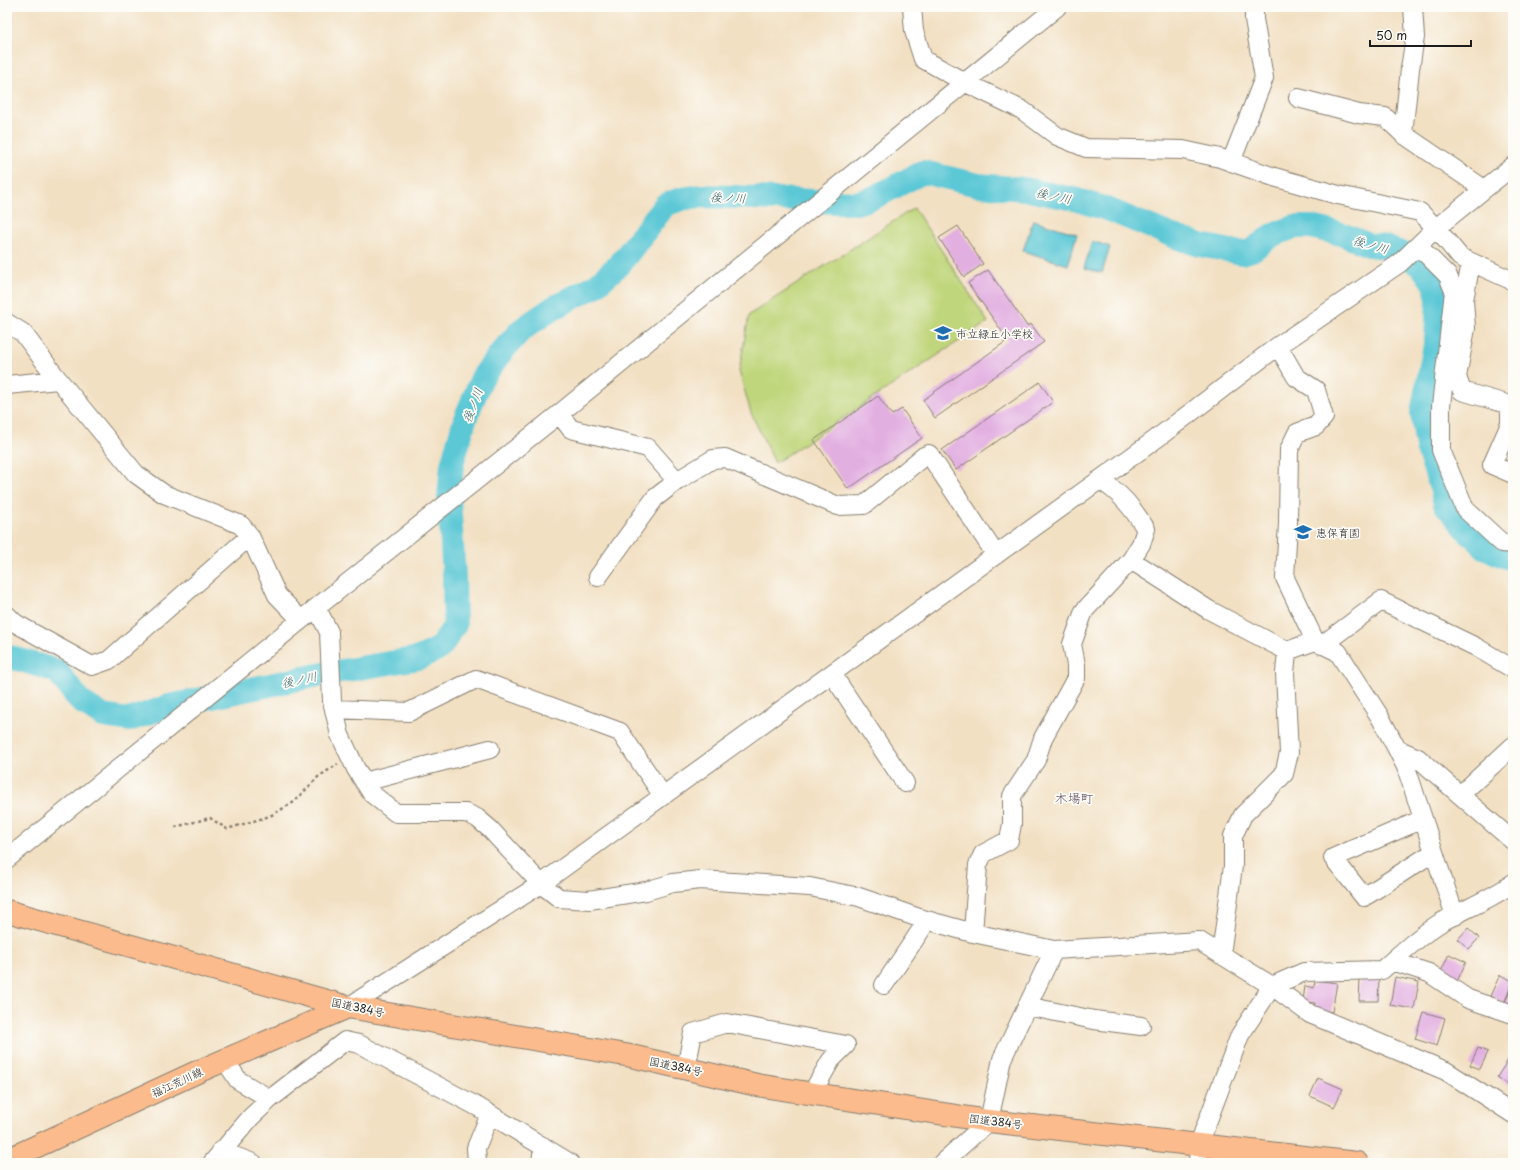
<svg xmlns="http://www.w3.org/2000/svg" width="1520" height="1170" font-family="'Playpen Sans','Klee One',sans-serif">
<style>
.green{fill:#c0d67b;stroke:#6e794c}
.water{fill:#5cc8d6;stroke:#3c7279}
.lines{fill:none;stroke-linecap:round;stroke-linejoin:round}
.river{stroke:#5cc8d6;stroke-width:24}
.building{fill:#e2afe1}
.minor-casing{stroke:#877e70;stroke-width:20}
.major-casing{stroke:#877e70;stroke-width:24}
.highway-casing{stroke:#877e70;stroke-width:24}
.path{stroke:#877e70;stroke-width:2.5;stroke-dasharray:3 3;stroke-linecap:butt}
.minor{stroke:#fff;stroke-width:18}
.major{stroke:#fbbb8c;stroke-width:22}
.highway{stroke:#fbbb8c;stroke-width:22}
.labels{text-anchor:middle;dominant-baseline:central;stroke-width:3.5;stroke-linejoin:round;paint-order:stroke}
.poi-label{font-size:11px;fill:#1c1c1c;stroke:#fdfcf7;text-anchor:start}
.street-label{font-size:11px;fill:#1c1c1c;stroke:#fdfcf7}
.water-label{font-size:12px;font-style:italic;fill:#366166;stroke:#fdfcf7}
.quarter-label{font-size:13px;fill:#614f61;stroke:#fdfcf7}
</style>
<rect width="100%" height="100%" fill="#fdfcf7"/>
<filter id="ink" filterUnits="userSpaceOnUse"><feTurbulence type="fractalNoise" baseFrequency=".025" numOctaves="2"/><feDisplacementMap in="SourceGraphic" scale="8" xChannelSelector="R" yChannelSelector="G"/><feConvolveMatrix kernelMatrix="1 2 1 2 8 2 1 2 1" color-interpolation-filters="sRGB"/></filter>
<filter id="wash" filterUnits="userSpaceOnUse"><feTurbulence type="fractalNoise" baseFrequency=".012" numOctaves="4" result="noise"/><feDisplacementMap in="SourceGraphic" scale="16" xChannelSelector="R" yChannelSelector="G"/><feGaussianBlur stdDeviation="0.9" result="paint"/><feColorMatrix in="noise" values="0 0 0 0 0 0 0 0 0 0 0 0 0 0 0 0 0 1.4 0 .05"/><feComposite in="paint" operator="in"/></filter>
<g filter="url(#wash)">
<rect width="100%" height="100%" fill="#f2e0c3"/>
<path class="green" d="M 914,208 L 988,322 L 775,463 L 751,413 L 739,371 L 749,315 Z"/>
<path class="water" d="M 1033,220 L 1077,234 L 1068,265 L 1023,251 Z
M 1092,241 L 1110,247 L 1102,273 L 1084,268 Z"/>
<g class="lines">
<path class="river" d="M 7,656 L 57,671 L 80,701 L 103,716 L 129,720 L 169,706 L 318,675 L 419,658 L 440,648 L 455,625 L 454,576 L 449,498 L 452,465 L 465,419 L 482,378 L 499,355 L 521,330 L 553,308 L 595,286 L 620,264 L 665,205 L 681,199 L 700,196 L 736,197 L 856,203 L 873,198 L 923,172 L 978,185 L 1024,189 L 1074,199 L 1107,209 L 1173,236 L 1200,245 L 1242,253 L 1252,250 L 1273,235 L 1294,227 L 1311,227 L 1341,234 L 1369,245 L 1385,247 L 1406,255 L 1421,266 L 1435,285 L 1438,300 L 1436,340 L 1422,413 L 1427,447 L 1441,487 L 1445,504 L 1468,531 L 1486,548 L 1503,556 L 1513,559"/>
</g>
<g id="blocks">
<path class="building" d="M 958,226 L 983,264 L 964,277 L 939,238 Z
M 988,270 L 1027,326 L 1031,324 L 1044,342 L 935,418 L 923,400 L 1008,340 L 968,283 Z
M 1040,382 L 1053,402 L 956,470 L 942,450 Z
M 878,396 L 892,415 L 902,409 L 922,438 L 848,489 L 814,440 Z
M 1468,928 L 1479,938 L 1469,949 L 1458,939 Z
M 1449,954 L 1466,962 L 1455,986 L 1438,978 Z
M 1500,975 L 1513,981 L 1504,1003 L 1490,996 Z
M 1395,977 L 1419,982 L 1414,1009 L 1390,1005 Z
M 1360,978 L 1379,979 L 1378,1001 L 1359,1001 Z
M 1315,980 L 1337,983 L 1332,1012 L 1314,1009 L 1315,1003 L 1303,1001 L 1305,986 L 1314,988 Z
M 1513,983 L 1513,1011 L 1503,1007 Z
M 1423,1012 L 1445,1018 L 1437,1046 L 1415,1039 Z
M 1478,1048 L 1488,1052 L 1480,1069 L 1470,1065 Z
M 1508,1060 L 1513,1063 L 1513,1087 L 1497,1077 Z
M 1318,1078 L 1343,1089 L 1334,1107 L 1310,1096 Z"/>
</g>
</g>
<g filter="url(#ink)">
<use href="#blocks" fill-opacity="0" stroke="#877e70" stroke-width="1"/>
<g class="lines">
<g class="minor-casing">
<path id="minor" d="M 912,7 L 914,31 L 923,59 L 964,82 L 1022,110 L 1057,136 L 1086,148 L 1183,150 L 1220,158 L 1274,177 L 1338,195 L 1420,212 L 1436,228 L 1460,257 L 1513,281
M 1413,7 L 1415,37 L 1410,69 L 1403,134 L 1484,189
M 1298,98 L 1359,114 L 1385,117 L 1403,134
M 1231,162 L 1264,78 L 1254,19 L 1254,7
M 1418,246 L 1448,276 L 1454,291 L 1441,406 L 1441,450 L 1465,509 L 1502,543 L 1513,544
M 1471,262 L 1464,300 L 1466,328 L 1457,377 L 1462,391 L 1510,405 L 1510,424 L 1492,465 L 1513,474
M 7,323 L 23,333 L 53,373 L 136,474 L 164,494 L 241,525 L 250,536 L 277,595 L 301,620
M 1278,346 L 1296,377 L 1316,390 L 1324,417 L 1316,426 L 1297,433 L 1289,450 L 1288,523 L 1285,578 L 1315,641
M 7,385 L 58,380
M 559,414 L 571,429 L 648,448 L 677,481
M 1131,560 L 1209,610 L 1287,651 L 1315,641 L 1338,652 L 1380,717 L 1397,749 L 1406,767 L 1455,916
M 598,577 L 655,498 L 677,481 L 713,459 L 725,458 L 838,506 L 864,505 L 924,456 L 929,454 L 996,555
M 317,609 L 329,632 L 332,701 L 340,735 L 356,769 L 372,794 L 396,813 L 466,813 L 477,818 L 490,829 L 541,884 L 559,898 L 589,900 L 646,891 L 673,883 L 700,880 L 810,887 L 859,897 L 919,918 L 973,933 L 1054,950 L 1199,941 L 1272,986 L 1310,1014 L 1446,1071 L 1513,1114
M 7,615 L 15,623 L 92,666 L 109,660 L 250,536
M 1322,645 L 1381,601 L 1476,647 L 1513,669
M 832,674 L 905,783
M 334,709 L 409,712 L 476,679 L 620,732 L 663,796
M 1513,746 L 1460,795 L 1513,841
M 1397,749 L 1418,758 L 1460,795
M 364,782 L 490,749
M 1423,819 L 1333,858 L 1364,897 L 1434,852
M 7,859 L 301,620 L 559,414 L 1057,7
M 973,933 L 978,865 L 983,854 L 1009,840 L 1012,824 L 1012,796 L 1036,760 L 1043,738 L 1076,678 L 1076,665 L 1072,644 L 1084,611 L 1131,560 L 1141,544 L 1146,529 C 1133,509 1120,491 1099,480
M 1221,955 L 1233,866 L 1233,836 L 1243,815 L 1284,774 L 1289,753 L 1285,673 L 1287,651
M 1392,961 L 1429,973 L 1468,999 L 1513,1014
M 884,985 L 927,921
M 1027,1006 L 1094,1020 L 1141,1026
M 348,1007 L 541,884 L 1156,439 L 1278,346 L 1400,263 L 1436,228 L 1513,166
M 225,1060 L 238,1080 L 270,1099
M 686,1068 L 693,1033 L 727,1023 L 846,1045 L 831,1060 L 812,1093
M 1227,1148 L 1232,1163
M 221,1151 L 253,1163
M 212,1163 L 251,1117 L 270,1099 L 345,1041 L 359,1044 L 478,1107 L 570,1163
M 477,1163 L 476,1148 L 490,1114
M 541,1163 L 543,1146
M 942,1163 L 989,1121 L 1002,1059 L 1054,950
M 1198,1163 L 1199,1144 L 1240,1035 L 1272,986 L 1304,972 L 1382,970 C 1400,954 1419,936 1440,923 C 1464,909 1490,900 1513,883"/>
</g>
<g class="major-casing">
<path id="major" d="M 7,1160 L 197,1072 L 348,1007"/>
</g>
<g class="highway-casing">
<path id="highway" d="M 7,911 L 348,1007 L 631,1056 L 757,1085 L 989,1121 L 1357,1163"/>
</g>
<path class="path" d="M 175,827 L 210,818 L 227,829 L 270,816 L 294,802 L 318,777 L 338,764"/>
<use href="#minor" class="minor"/>
<use href="#major" class="major"/>
<use href="#highway" class="highway"/>
</g>
</g>
<defs>
<g id="school-bare" transform="scale(1.38)"><path d="M0-5L7-2L0 1L-7-2ZM-4 1L0 2.5L4 1V4Q0 6-4 4Z" fill="#1f6fb2" stroke="#fdfcf7" stroke-width="2.5" paint-order="stroke"/></g>
</defs>
<g fill-rule="evenodd">
<use href="#school-bare" x="943" y="333"/>
<use href="#school-bare" x="1303" y="532"/>
</g>
<g class="labels">
<g class="poi-label">
<text x="956" y="333">市立緑丘小学校</text>
<text x="1316" y="532">恵保育園</text>
</g>
<g class="street-label">
<text transform="translate(358 1007) rotate(12)">国道384号</text>
<text transform="translate(676 1066) rotate(12)">国道384号</text>
<text transform="translate(177 1082) rotate(-25)">福江荒川線</text>
<text transform="translate(996 1121) rotate(7)">国道384号</text>
</g>
<g class="water-label">
<text transform="translate(1054 195) rotate(12)">後ノ川</text>
<text transform="translate(728 197) rotate(3)">後ノ川</text>
<text transform="translate(1371 244) rotate(16)">後ノ川</text>
<text transform="translate(472 405) rotate(-69)">後ノ川</text>
<text transform="translate(299 679) rotate(-12)">後ノ川</text>
</g>
<g class="quarter-label">
<text x="1074" y="797">木場町</text>
</g>
</g>
<rect width="1520" height="1170" fill="none" stroke="#fdfcf7" stroke-width="24"/>
<path d="M1370 40v6h101v-6" fill="none" stroke="#1c1c1c" stroke-width="2"/>
<text x="1376" y="40" font-size="12" fill="#1c1c1c" stroke="#fdfcf7" stroke-width="3" paint-order="stroke">50 m</text>
</svg>
